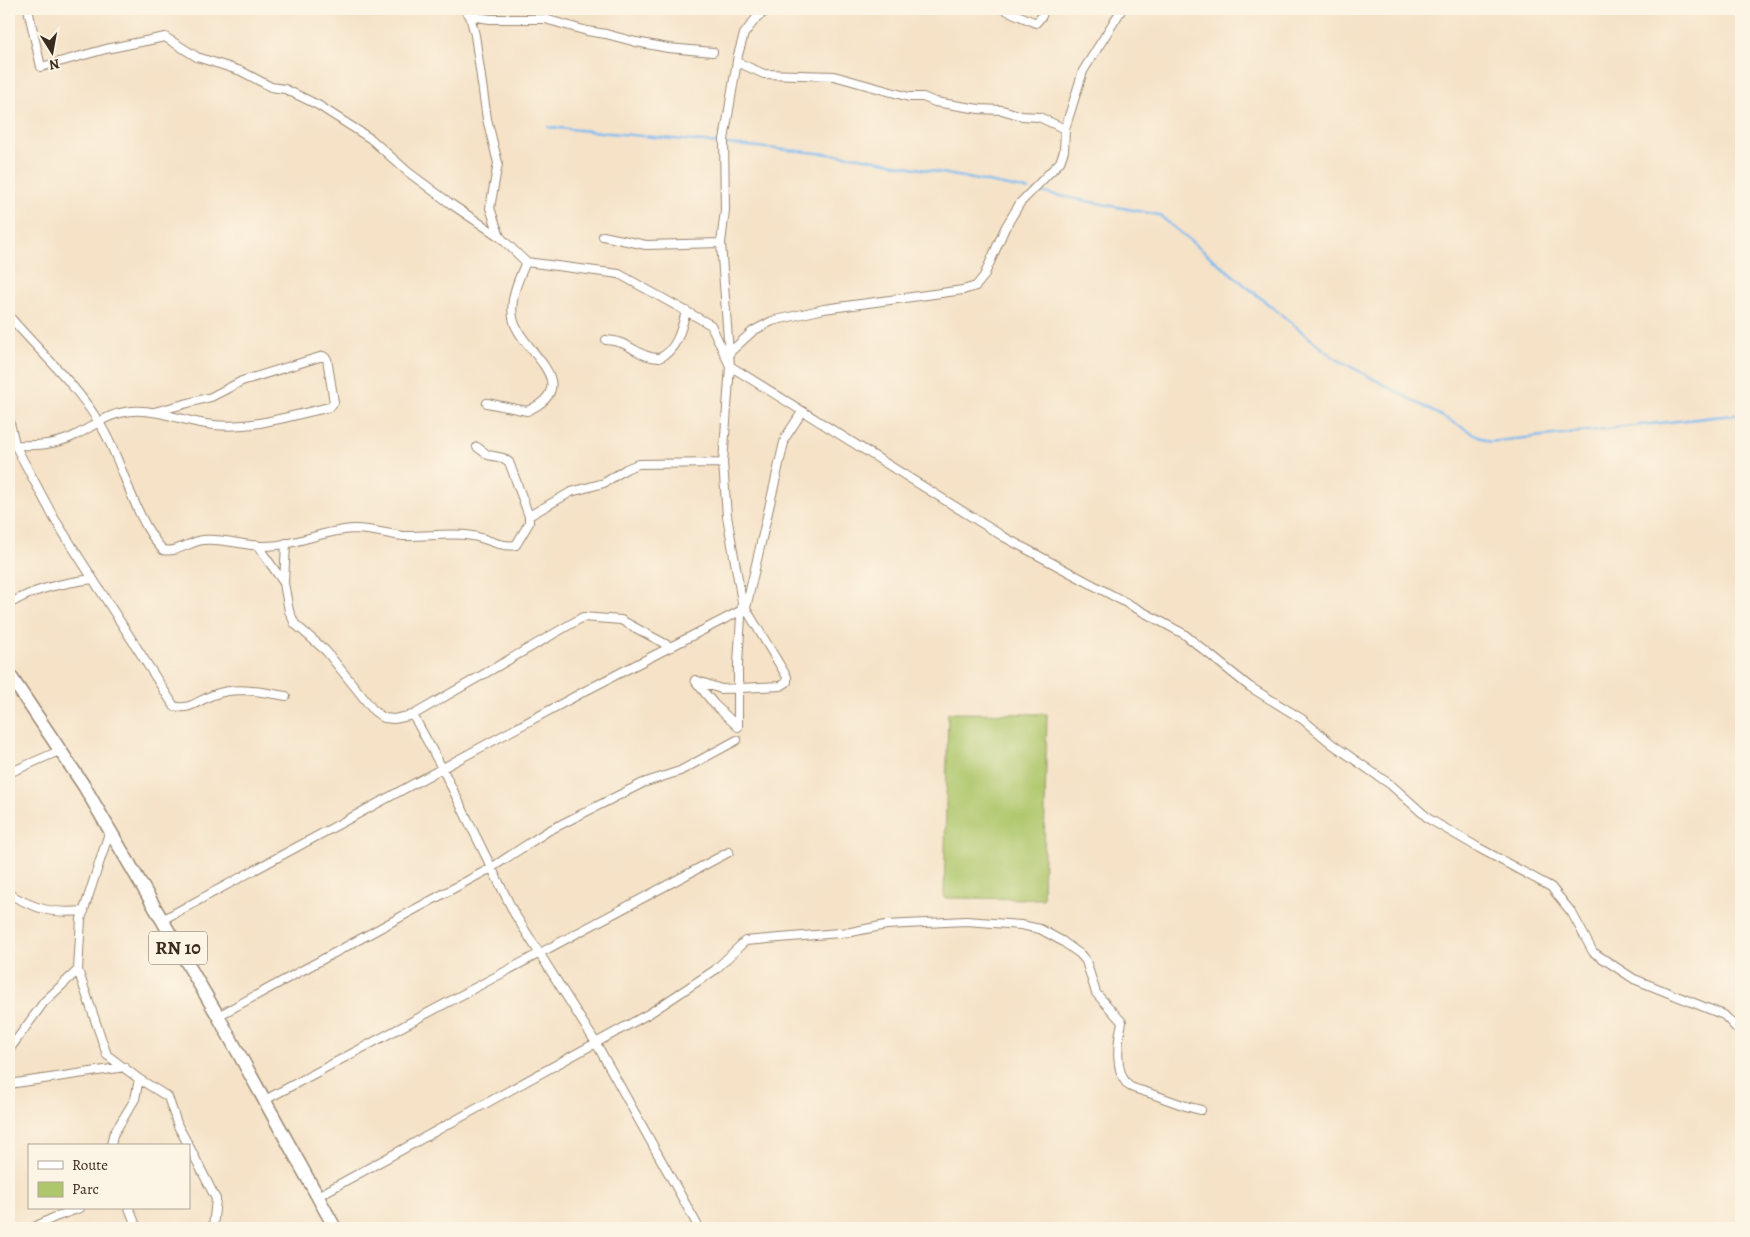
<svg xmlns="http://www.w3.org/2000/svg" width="1750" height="1237" font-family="Alegreya,serif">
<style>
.green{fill:#afc76c;stroke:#757845}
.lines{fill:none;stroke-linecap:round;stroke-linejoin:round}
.stream{stroke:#7cb9ef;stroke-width:2.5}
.minor-casing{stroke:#988672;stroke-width:10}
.primary-casing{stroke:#988672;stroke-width:15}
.minor{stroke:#fff;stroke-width:8}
.primary{stroke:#fff;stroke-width:12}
.labels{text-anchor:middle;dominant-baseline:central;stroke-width:4;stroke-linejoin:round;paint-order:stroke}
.shield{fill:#fcf5e5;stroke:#75675a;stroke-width:1}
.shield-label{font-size:19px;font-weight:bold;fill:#3b2a1e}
</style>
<rect width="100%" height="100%" fill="#fcf5e5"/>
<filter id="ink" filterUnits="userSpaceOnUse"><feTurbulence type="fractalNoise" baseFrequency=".02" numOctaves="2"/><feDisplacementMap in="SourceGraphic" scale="10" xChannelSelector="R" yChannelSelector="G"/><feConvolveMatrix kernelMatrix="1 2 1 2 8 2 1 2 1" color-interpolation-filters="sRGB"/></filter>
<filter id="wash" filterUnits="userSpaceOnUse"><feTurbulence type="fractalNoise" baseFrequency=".0096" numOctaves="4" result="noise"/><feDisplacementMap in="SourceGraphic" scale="20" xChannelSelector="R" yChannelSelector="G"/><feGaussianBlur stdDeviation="1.12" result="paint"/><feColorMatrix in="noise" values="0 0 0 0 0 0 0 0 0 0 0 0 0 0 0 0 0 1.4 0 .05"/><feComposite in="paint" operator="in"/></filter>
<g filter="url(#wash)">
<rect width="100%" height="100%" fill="#f5e2c7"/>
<path class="green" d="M 948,713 L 1047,714 L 1043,899 L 944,898 Z"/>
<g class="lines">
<path class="stream" d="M 548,127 L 860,157 L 1029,190
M 1035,191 L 1159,215 L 1333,357 L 1489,442 L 1741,414"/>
</g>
</g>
<g filter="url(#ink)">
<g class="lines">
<g class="minor-casing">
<path id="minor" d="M 28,9 L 41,67 L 106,49 L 165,37 L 197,57 L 241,71 L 271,87 L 285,89 L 318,105 L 371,139 L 408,172 L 451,204 L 500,237
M 464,9 L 470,16 L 475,35 L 487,119 L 498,163 L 490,208 L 500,237 L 526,262 L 619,274 L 711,325 L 730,366 L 1004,537 L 1184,634 L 1250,687 L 1302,719 L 1332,744 L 1391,785 L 1429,819 L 1479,848 L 1551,887 L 1572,913 L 1593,952 L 1634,979 L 1724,1015 L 1741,1033
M 1003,9 L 1036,23 L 1042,16 L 1044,9
M 470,16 L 490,19 L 545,19 L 587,31 L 606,34 L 636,42 L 668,48 L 713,52
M 737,62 L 764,74 L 834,76 L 909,97 L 923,97 L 935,102 L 979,109 L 1002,110 L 1022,116 L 1039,117 L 1065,129
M 603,236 L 646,245 L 721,243
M 9,316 C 39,351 74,382 98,421 C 123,459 133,518 163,550 C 177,553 189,542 203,540 C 224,538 244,546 264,546 C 295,546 323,530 354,529 C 371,529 387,534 403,536 C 426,537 449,532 472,536 C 487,538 501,548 516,545 L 529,523 L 529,516 L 509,462 L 503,458 L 488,455 L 477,447
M 606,340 C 631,341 638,358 659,358 C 677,351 682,327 686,311
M 729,353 L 721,243 L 725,210 L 724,140 L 738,55 L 744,34 L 757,17 L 769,9
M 487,403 L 527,411 C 585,385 523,352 514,322 C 508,302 518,280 526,262
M 9,419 L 15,444
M 9,438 L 15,445 L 54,518 L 174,706 C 189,711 199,700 213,695 C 237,686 261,692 286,696
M 15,445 C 36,446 55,445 74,436 C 95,426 107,413 132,411 C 160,409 187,423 214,425 C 253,429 293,415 330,407 L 334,402 L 327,359 L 323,356 L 242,381 L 211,397 L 154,412
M 529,516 L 571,492 L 604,483 L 626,469 L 638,464 L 723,463
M 257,545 L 284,583 L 289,611 L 295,624 L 326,651 L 374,711 L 384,718 L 394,719 L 413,715 L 583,617 L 621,620 L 671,647
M 284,583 L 286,543
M 9,604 C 36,588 63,583 93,579
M 746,608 L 785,438 L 802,412
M 695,680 L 721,689 L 781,686 L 787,682 L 787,677 L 743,604
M 696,682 L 714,704 L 738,727
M 413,715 L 442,768 L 514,913 L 596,1043 L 699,1228
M 738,727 L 738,663 L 742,602 L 727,516 L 723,463 L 730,366 L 729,353 L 753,331 L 772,321 L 824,309 L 963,290 L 976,286 L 984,276 L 1005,228 L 1020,203 L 1060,162 L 1064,151 L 1065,129 L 1083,71 L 1122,9
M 9,773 L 61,750
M 110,830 L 81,919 L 78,970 L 107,1055 L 139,1079 L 168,1097 L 178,1126 L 189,1146
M 9,894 C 36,909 52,914 84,911
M 162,920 L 585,691 L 740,611
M 218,1016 L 491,868 L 548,831 L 643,783 L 680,771 L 737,740
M 9,1050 L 44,1002 L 78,970
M 9,1084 L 125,1067
M 265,1100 L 729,852
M 111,1146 L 113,1135 L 135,1099 L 139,1079
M 189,1146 L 216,1199 L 213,1228
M 318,1196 L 650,1013 L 715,970 L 745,941 L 851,932 L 886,925 L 966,921 L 1021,925 L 1040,929 L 1062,941 L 1080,954 L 1086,961 L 1096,993 L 1122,1022 C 1118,1040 1114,1071 1128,1085 C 1132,1089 1141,1090 1146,1092 C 1165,1098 1181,1106 1201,1110
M 129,1208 L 137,1228
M 32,1228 L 55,1217 L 80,1208"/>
</g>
<g class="primary-casing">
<path id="primary" d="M 9,674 L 84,786 L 218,1016 L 335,1228"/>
</g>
<use href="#minor" class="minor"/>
<use href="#primary" class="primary"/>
</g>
</g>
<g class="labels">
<rect class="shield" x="149" y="931.5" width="58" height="33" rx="4"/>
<g class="shield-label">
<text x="178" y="948">RN 10</text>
</g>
</g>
<rect width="1750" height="1237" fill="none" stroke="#fcf5e5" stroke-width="30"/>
<rect x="28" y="1144" width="162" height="65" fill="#fcf5e5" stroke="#afa495"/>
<rect x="38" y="1161" width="25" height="8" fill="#ffffff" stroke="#afa495"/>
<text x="72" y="1170" font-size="15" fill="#3b2a1e">Route</text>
<rect x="38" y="1182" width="25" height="15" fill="#afc76c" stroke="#afa495"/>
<text x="72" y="1194" font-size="15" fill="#3b2a1e">Parc</text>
<g transform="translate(52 52) rotate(169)" stroke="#fcf5e5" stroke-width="4" paint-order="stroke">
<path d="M0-4L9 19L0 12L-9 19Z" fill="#3b2a1e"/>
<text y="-8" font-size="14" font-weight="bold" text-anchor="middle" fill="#3b2a1e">N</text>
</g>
</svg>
